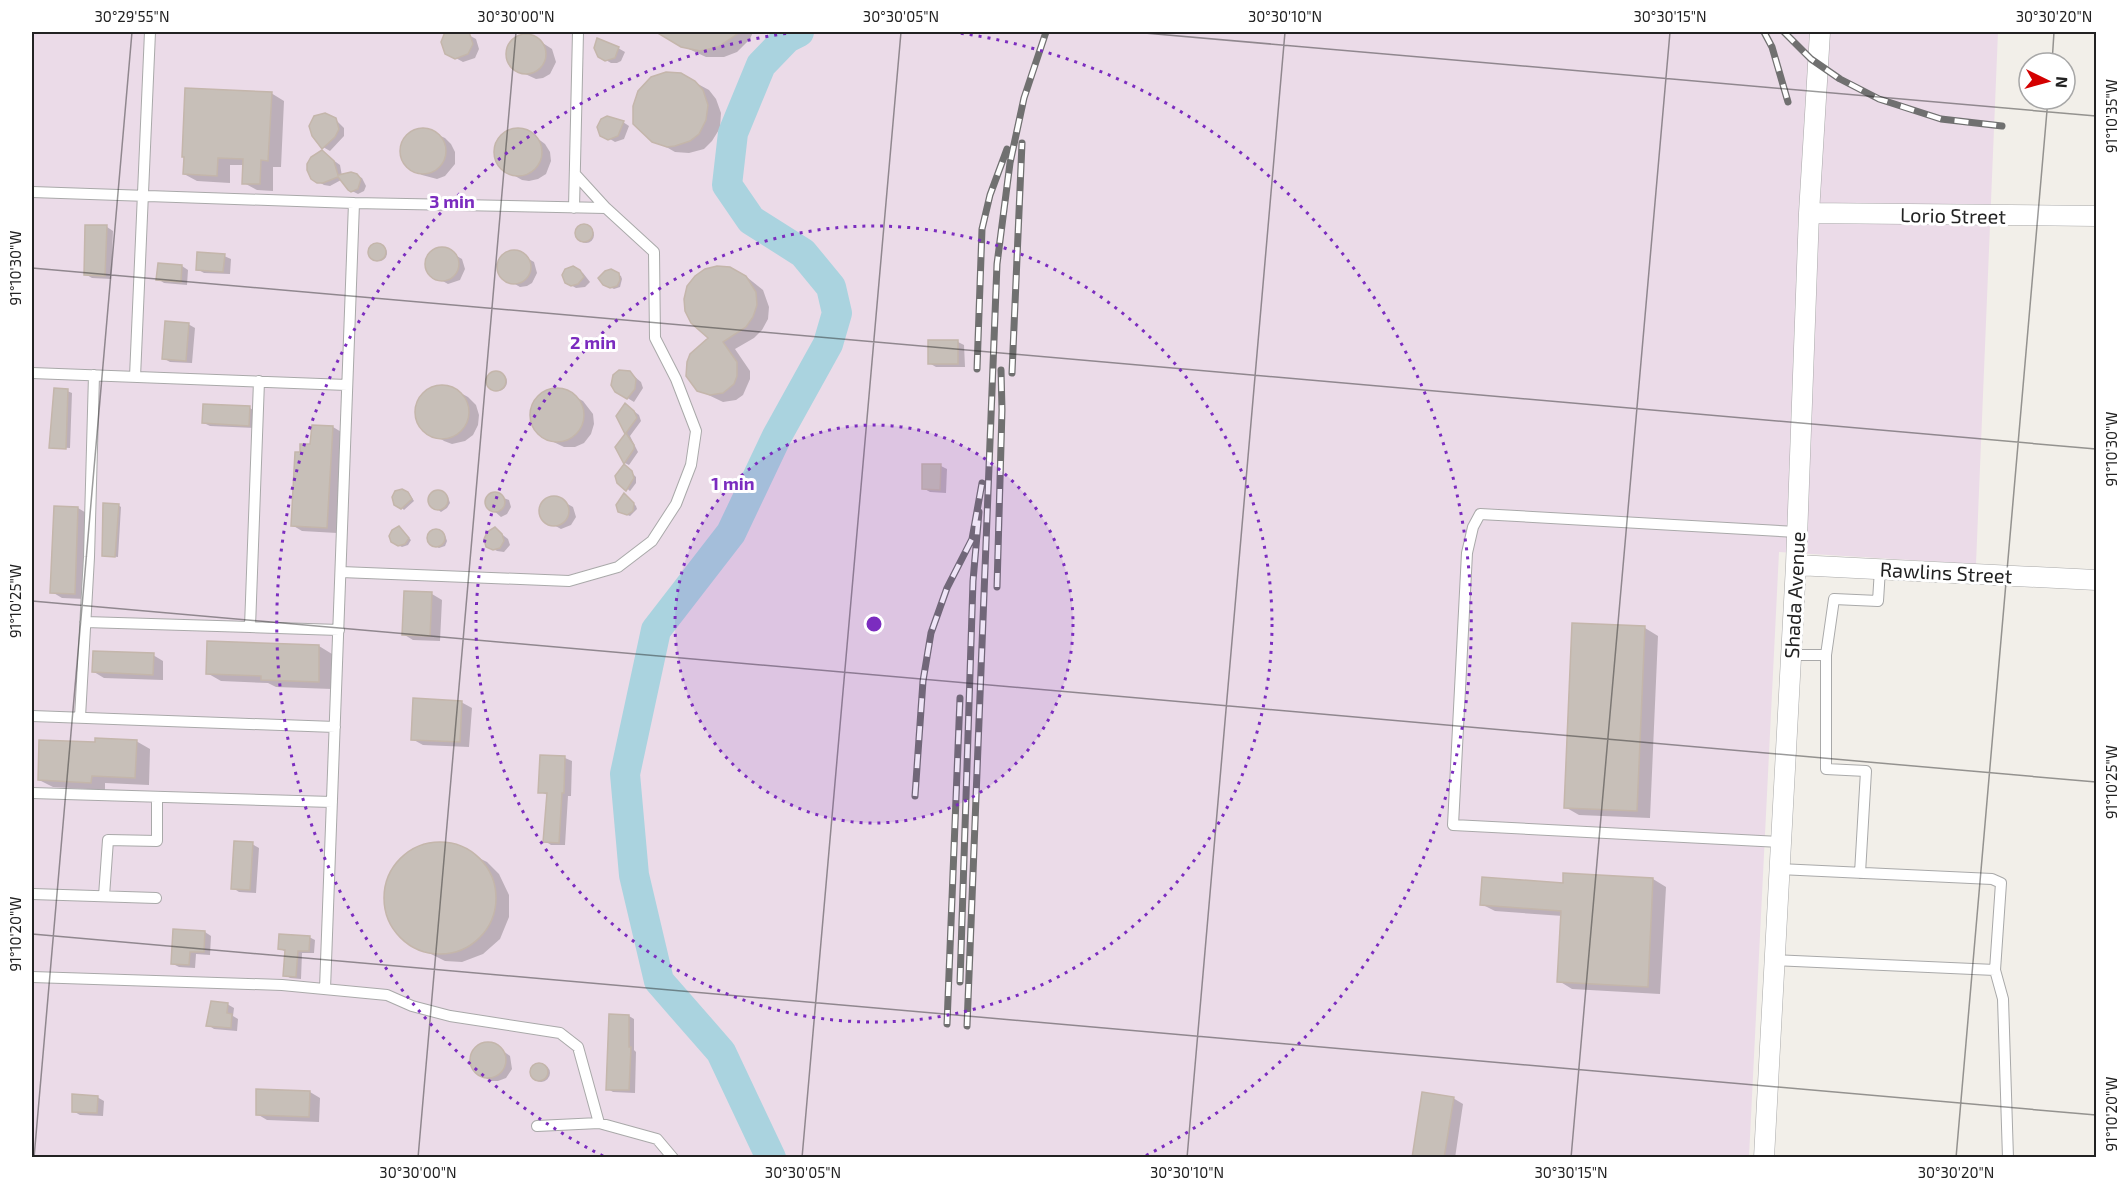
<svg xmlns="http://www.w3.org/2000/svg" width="2128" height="1189" font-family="'Exo 2',sans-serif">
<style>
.industrial{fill:#ebdbe8}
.shadow{fill:#0003}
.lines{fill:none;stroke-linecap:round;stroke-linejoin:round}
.river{stroke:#aad3df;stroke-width:30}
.building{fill:#c7bfb8;stroke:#c4b6ab;stroke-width:1.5}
.lane-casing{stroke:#a9a9a9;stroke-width:12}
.street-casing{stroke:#a9a9a9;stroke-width:21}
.lane{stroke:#fff;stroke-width:10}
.street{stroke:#fff;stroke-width:20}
.rail-casing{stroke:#707070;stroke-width:7}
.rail{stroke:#fff;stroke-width:4.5;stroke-dasharray:14;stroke-linecap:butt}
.ticks{fill:none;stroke:#222;stroke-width:1.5;stroke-opacity:0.45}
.ring{fill:none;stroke:#7b2cbf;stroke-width:3;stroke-dasharray:3 6}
.labels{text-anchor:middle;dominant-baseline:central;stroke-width:6;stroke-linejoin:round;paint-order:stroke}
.street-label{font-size:20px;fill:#222;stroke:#fff}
.centre{fill:#7b2cbf;stroke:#fff;stroke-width:3}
.ring-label{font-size:18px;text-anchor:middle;font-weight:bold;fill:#7b2cbf;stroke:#fff;stroke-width:6;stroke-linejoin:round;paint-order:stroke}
.neatline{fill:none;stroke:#222;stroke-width:2}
.ticks-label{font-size:15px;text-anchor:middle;fill:#222}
</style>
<rect width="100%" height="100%" fill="#f2efe9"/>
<path class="industrial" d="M 32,32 L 1998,32 L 1976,564 L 1779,552 L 1749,1157 L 32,1157 Z"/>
<path class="shadow" d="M 448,32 L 463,32 L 476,39 L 479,49 L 475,58 L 463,62 L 454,57 L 442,42 Z
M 664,32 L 753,32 L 750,39 L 737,52 L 724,57 L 706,57 L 678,44 Z
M 527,35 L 535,38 L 552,49 L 556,62 L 550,74 L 543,78 L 536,79 L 523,73 L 512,67 L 508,60 L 508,47 L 513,40 L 520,36 Z
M 618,48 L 625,52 L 621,61 L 617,63 L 611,63 L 599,56 Z
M 681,75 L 709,90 L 716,99 L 721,113 L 720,128 L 712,141 L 704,149 L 689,153 L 675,152 L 647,136 L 636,99 L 643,85 L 652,78 Z
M 271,93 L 284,101 L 281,167 L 273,167 L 273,191 L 257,190 L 244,183 L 244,165 L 230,165 L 230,183 L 197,181 L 184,174 Z
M 335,119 L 344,128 L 344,136 L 330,151 L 323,147 Z
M 623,122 L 629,126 L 624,139 L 615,142 L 600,133 Z
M 425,129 L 445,138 L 451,144 L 455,152 L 455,164 L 445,176 L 437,179 L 422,175 L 411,168 L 404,162 L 402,153 L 405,138 L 416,130 Z
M 517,130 L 526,132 L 537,138 L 545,144 L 550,152 L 551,161 L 546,174 L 538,179 L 529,181 L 522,180 L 503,169 L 497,162 L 496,146 L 501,138 L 508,132 Z
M 322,152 L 340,165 L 342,176 L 356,175 L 362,178 L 366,186 L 364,191 L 358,194 L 352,191 L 346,187 L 341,180 L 330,186 L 324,185 L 312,178 Z
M578 235a8 8 0 1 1 16 0a8 8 0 1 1-16 0Z
M 107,227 L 113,231 L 111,279 L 92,278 L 85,274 Z
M371 253a8 8 0 1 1 16 0a8 8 0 1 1-16 0Z
M 436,248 L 443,248 L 462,259 L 465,269 L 460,280 L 448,284 L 430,274 L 426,262 L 431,252 Z
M 515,251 L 534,262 L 537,273 L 532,283 L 527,286 L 520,287 L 501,276 L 498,265 L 504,254 Z
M 224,256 L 231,259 L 230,274 L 204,273 L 197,269 Z
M 159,265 L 182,266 L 188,270 L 187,285 L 164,283 L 158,279 Z
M 576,269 L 583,273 L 590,282 L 585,287 L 576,288 L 569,284 Z
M 611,270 L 621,276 L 622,279 L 620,287 L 614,289 L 608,286 Z
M 735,270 L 748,278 L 763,290 L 769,307 L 768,319 L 762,330 L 754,338 L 735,349 L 750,371 L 750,379 L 743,395 L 736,400 L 723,402 L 698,390 L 710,338 Z
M 188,324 L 195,328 L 192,363 L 170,362 L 163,358 Z
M 958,342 L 964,345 L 965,367 L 936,367 L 929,363 Z
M 629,372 L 641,382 L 643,388 L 634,402 L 616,391 Z
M489 382a9 9 0 1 1 18 0a9 9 0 1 1-18 0Z
M 440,386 L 450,387 L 457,391 L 468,397 L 476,405 L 479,415 L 478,425 L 473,435 L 465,441 L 452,444 L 444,441 L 421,425 L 417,415 L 418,404 L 422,397 L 430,390 Z
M 554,390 L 565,391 L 583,401 L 593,414 L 594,424 L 591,434 L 584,443 L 575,447 L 564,447 L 543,437 L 533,424 L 532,413 L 535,403 L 542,395 Z
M 67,391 L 72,393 L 70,448 L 54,447 L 54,449 L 51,447 Z
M 626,405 L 639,415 L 641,421 L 630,436 L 638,452 L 629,465 L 625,463 L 626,434 L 618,416 Z
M 250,408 L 256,412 L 255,428 L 210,426 L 204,423 Z
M 333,427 L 343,433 L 337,533 L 302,531 L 292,525 L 301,454 Z
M 941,466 L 947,469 L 946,493 L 930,492 L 923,488 Z
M 627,468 L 636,477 L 636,483 L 630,491 L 617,480 Z
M 439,492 L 448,497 L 450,503 L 447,508 L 441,512 L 432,505 L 428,499 L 433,493 Z
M 409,493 L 414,501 L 404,510 L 402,508 Z
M 493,494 L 509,500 L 511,507 L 507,514 L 501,517 L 486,504 L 487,498 Z
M 627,496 L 636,506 L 637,509 L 630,516 L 622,513 Z
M 555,497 L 573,507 L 576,517 L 571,525 L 561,529 L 543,519 L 540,510 L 545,501 Z
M 118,505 L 121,507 L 118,557 L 106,556 L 103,555 Z
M 78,508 L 88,514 L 85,599 L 62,598 L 52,592 Z
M 399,528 L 411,540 L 408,545 L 402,547 L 398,545 Z
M 437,529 L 445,535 L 447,541 L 445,546 L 439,548 L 430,543 L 427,538 L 430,532 Z
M 495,529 L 508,539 L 510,545 L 504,552 L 497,551 L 490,547 Z
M 432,594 L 442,600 L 440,641 L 413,640 L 403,634 Z
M 1645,628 L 1658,636 L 1650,818 L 1579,815 L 1565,807 Z
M 319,646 L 332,654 L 332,689 L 276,687 L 268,683 L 221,681 L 207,673 Z
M 153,655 L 163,661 L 163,680 L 104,678 L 94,672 Z
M 461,702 L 472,708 L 469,747 L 423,745 L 412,739 Z
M 136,741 L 150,749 L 149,785 L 105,783 L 105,790 L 53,787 L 39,780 L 97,744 Z
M 541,757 L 565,758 L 572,761 L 571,796 L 568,796 L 565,845 L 551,845 L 545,841 L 548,795 L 540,792 Z
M 252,844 L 259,848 L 256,893 L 239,892 L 233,888 Z
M 434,844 L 451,844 L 487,862 L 499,874 L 509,895 L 509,917 L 500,939 L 483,954 L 462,962 L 445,961 L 409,943 L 393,927 L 387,911 L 386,888 L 395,867 L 412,851 Z
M 1653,879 L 1666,887 L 1660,994 L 1572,989 L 1559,981 L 1563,916 L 1495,911 L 1481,904 L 1564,884 Z
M 205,932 L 211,936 L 210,955 L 196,954 L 195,968 L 179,967 L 173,964 Z
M 309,937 L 315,940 L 314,953 L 302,953 L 301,979 L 290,978 L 285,975 L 286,952 L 279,948 Z
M 227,1004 L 234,1008 L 233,1016 L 238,1019 L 237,1031 L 214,1029 L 208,1025 Z
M 629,1016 L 634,1019 L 634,1050 L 636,1052 L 635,1093 L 613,1092 L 608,1089 Z
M 482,1044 L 495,1045 L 510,1056 L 512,1069 L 506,1078 L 498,1081 L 491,1081 L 475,1072 L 472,1066 L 472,1055 L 476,1047 Z
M532 1073a9 9 0 1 1 18 0a9 9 0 1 1-18 0Z
M 310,1092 L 320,1098 L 319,1122 L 267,1120 L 257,1114 Z
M 97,1097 L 104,1101 L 103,1116 L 80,1115 L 73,1111 Z
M 1453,1098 L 1463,1104 L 1455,1158 L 1413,1158 Z"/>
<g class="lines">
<path class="river" d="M 771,1158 L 721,1052 L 659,981 L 634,875 L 625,774 L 656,630 L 731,533 L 777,436 L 828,344 L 837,313 L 831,287 L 803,253 L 751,220 L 727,185 L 733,133 L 761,65 L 787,38 L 799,32"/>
</g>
<path class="building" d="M 445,32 L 469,32 L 473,44 L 468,54 L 455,59 L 445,54 L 441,42 Z
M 656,32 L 740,32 L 718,47 L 700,51 L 681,47 Z
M506 54a20 20 0 1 1 40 0a20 20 0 1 1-40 0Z
M 597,38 L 619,47 L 615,58 L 605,61 L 598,57 L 594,48 Z
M 666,72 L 681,73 L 695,81 L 703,90 L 708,105 L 706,120 L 699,134 L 690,141 L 675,146 L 667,147 L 652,142 L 633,124 L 633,106 L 638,91 L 651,77 Z
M 185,88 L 272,92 L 268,161 L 261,160 L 260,184 L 242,184 L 243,159 L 218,158 L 217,176 L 183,174 L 184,157 L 182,157 Z
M 325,113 L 336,118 L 339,129 L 335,137 L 322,149 L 312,136 L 309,126 L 314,116 Z
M 607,116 L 624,121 L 618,136 L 608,140 L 600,136 L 597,127 L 601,119 Z
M400 151a23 23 0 1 1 46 0a23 23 0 1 1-46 0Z
M494 152a24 24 0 1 1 48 0a24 24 0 1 1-48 0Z
M 322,150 L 334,161 L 338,175 L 351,172 L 357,174 L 361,179 L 358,189 L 351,192 L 348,190 L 338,177 L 323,183 L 317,183 L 311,179 L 307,170 L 307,164 L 311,157 Z
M575 233a9 9 0 1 1 18 0a9 9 0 1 1-18 0Z
M 85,225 L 107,225 L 105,276 L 84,275 Z
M368 252a9 9 0 1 1 18 0a9 9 0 1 1-18 0Z
M425 264a17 17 0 1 1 34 0a17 17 0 1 1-34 0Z
M497 267a17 17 0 1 1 34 0a17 17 0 1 1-34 0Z
M 197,252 L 225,254 L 223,272 L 196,270 Z
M 158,263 L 182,265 L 181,282 L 156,280 Z
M 573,266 L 580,270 L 584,277 L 578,284 L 571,286 L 565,283 L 562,275 L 565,269 Z
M 717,266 L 730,267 L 746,276 L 756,292 L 757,305 L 753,317 L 746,327 L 723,342 L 737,362 L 737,376 L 734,384 L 723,393 L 710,395 L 697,391 L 686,376 L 687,362 L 690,354 L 708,338 L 691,323 L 685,311 L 684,299 L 687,286 L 695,276 L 705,269 Z
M 611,269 L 619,273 L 620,280 L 617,286 L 610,288 L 603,285 L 598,278 L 605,271 Z
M 165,321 L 189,323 L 186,361 L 162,359 Z
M 928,340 L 958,340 L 958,364 L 928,364 Z
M 619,370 L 630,371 L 636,379 L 635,389 L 627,399 L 615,392 L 611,385 L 613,375 Z
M486 381a10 10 0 1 1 20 0a10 10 0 1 1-20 0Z
M415 412a27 27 0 1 1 54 0a27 27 0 1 1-54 0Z
M530 415a27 27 0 1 1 54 0a27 27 0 1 1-54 0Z
M 54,388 L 68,389 L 66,449 L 49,448 Z
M 625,403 L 634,411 L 637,418 L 626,433 L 634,445 L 634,449 L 624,464 L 615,447 L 625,434 L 616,416 Z
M 203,404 L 250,406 L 249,426 L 202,423 Z
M 312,425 L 333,426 L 327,528 L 291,526 L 295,452 L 300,452 L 300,444 L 310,444 Z
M 624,464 L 632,471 L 634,478 L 626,491 L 617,483 L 615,476 Z
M 922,464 L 941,464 L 940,490 L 922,489 Z
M 402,489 L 408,492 L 412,499 L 401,509 L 394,505 L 392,497 L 395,491 Z
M428 500a10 10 0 1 1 20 0a10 10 0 1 1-20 0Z
M485 502a10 10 0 1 1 20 0a10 10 0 1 1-20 0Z
M 624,493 L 634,503 L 633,511 L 627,515 L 618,512 L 616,505 Z
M539 511a15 15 0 1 1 30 0a15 15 0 1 1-30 0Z
M 103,503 L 119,504 L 115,557 L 102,556 Z
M 54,506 L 78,507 L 75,594 L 50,593 Z
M 399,526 L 409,538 L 405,544 L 398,546 L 391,542 L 389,536 L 392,530 Z
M 495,527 L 502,534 L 504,541 L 500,548 L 493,550 L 486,547 L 484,539 L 487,532 Z
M427 538a9 9 0 1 1 18 0a9 9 0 1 1-18 0Z
M 404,591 L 432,592 L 430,636 L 402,635 Z
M 1572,623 L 1645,626 L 1637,811 L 1564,808 Z
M 207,641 L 319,645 L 319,682 L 261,680 L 261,676 L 206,674 Z
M 93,651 L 154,653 L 153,675 L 92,672 Z
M 413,698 L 462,701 L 460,742 L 411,740 Z
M 95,738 L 137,740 L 135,778 L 92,776 L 91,783 L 38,780 L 39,740 L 95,742 Z
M 540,755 L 565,756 L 564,793 L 562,793 L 559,843 L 543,842 L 547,793 L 538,793 Z
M 234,841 L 253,842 L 250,890 L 231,889 Z
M384 898a56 56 0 1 1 112 0a56 56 0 1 1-112 0Z
M 1563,873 L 1653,878 L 1648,987 L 1557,982 L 1561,911 L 1480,905 L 1482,877 L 1563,883 Z
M 173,929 L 205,931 L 204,952 L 190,952 L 189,965 L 171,964 Z
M 279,934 L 310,936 L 309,951 L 298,951 L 296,977 L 283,976 L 285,950 L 278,949 Z
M 211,1001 L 228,1003 L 227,1013 L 232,1014 L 231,1028 L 206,1026 Z
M 609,1014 L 629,1015 L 629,1047 L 631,1047 L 629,1090 L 606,1090 Z
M470 1060a18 18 0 1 1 36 0a18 18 0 1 1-36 0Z
M530 1072a9 9 0 1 1 18 0a9 9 0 1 1-18 0Z
M 256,1089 L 310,1091 L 309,1117 L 256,1115 Z
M 1422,1092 L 1454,1097 L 1444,1158 L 1412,1158 Z
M 72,1094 L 98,1096 L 97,1113 L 72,1112 Z"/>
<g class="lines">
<g class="lane-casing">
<path id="lane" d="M 575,174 L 606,208
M 32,192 L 354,203
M 574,208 L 578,32
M 32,373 L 347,385
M 135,377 L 150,32
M 259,381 L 250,627 L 339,630
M 85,622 L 250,627
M 1791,655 L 1826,655
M 32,716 L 335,727
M 80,717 L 89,557 L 94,375
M 32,793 L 332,802
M 1781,842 L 1453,825 L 1467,553 L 1473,527 L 1480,514 L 1797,532
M 1779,869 L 1992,879 L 2001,883 L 1995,970
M 1860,873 L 1866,771 L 1826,769 L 1826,655 L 1834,599 L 1878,601 L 1880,569
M 32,894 L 156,898
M 104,896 L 108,840 L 157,841 L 157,797
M 1774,960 L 1995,970 L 2003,999 L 2008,1158
M 32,977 L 282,985 L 387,995 L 412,1006 L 450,1016 L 560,1033 L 578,1047 L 599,1123
M 325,989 L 354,203 L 606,208 L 654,252 L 655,338 L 676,379 L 696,431 L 691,465 L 676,504 L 652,541 L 618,567 L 569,581 L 341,572
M 537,1126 L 599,1123 L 657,1139 L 673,1158"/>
</g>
<g class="street-casing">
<path id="street" d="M 1809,213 L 2096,216
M 1796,565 L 2096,580
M 1764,1158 L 1796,565 L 1809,213 L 1820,32"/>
</g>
<use href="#lane" class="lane"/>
<use href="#street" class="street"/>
<g class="rail-casing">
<path id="rail" d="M 1764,32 L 1772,47 L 1788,102
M 1784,32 L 1811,59 L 1840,79 L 1879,99 L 1941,119 L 2002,126
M 977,369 L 982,229 L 990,195 L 1007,149
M 1012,373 L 1022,143
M 997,587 L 1002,410 L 1001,370
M 915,796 L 923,681 L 931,633 L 947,588 L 972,539 L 982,483
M 960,982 L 973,581 L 979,512
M 947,1024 L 960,698
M 967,1026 L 997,264 L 1010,163 L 1024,98 L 1046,32"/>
</g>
<use href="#rail" class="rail"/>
</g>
<path class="ticks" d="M 1133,32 L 2096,116M 2052,63 L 2054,32M 32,268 L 2096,449M 32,601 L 2096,782M 32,934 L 2096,1115M 34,1158 L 132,32M 418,1158 L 516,32M 802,1158 L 901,32M 1187,1158 L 1285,32M 1571,1158 L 1670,32M 1956,1158 L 2048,99"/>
<circle cx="874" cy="624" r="199" fill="#7b2cbf" fill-opacity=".12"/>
<g class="ring">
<circle cx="874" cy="624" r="199"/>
<circle cx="874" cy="624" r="398"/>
<path d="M603 1156A597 597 0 0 1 796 32M952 32A597 597 0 0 1 1145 1156"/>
</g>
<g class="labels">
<g class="street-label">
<text transform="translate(1953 215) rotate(1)">Lorio Street</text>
<text transform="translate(1946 572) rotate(3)">Rawlins Street</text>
<text transform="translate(1794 595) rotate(-87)">Shada Avenue</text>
</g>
</g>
<circle cx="874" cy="624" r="9" class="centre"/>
<g class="ring-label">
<text x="452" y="208">3 min</text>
<text x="593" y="349">2 min</text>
<text x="733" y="490">1 min</text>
</g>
<rect width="2128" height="1189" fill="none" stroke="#ffffff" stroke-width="66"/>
<g transform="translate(2047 81) rotate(95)"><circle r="28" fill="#ffffff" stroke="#a7a7a7" stroke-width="1.5"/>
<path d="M0-4.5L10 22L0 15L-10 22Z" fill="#d40000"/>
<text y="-9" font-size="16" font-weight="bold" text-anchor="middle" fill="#222222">N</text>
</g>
<rect x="33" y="33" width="2062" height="1123" class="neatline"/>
<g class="ticks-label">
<text x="132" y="22">30°29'55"N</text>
<text x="516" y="22">30°30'00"N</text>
<text x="901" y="22">30°30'05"N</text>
<text x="1285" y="22">30°30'10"N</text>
<text x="1670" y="22">30°30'15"N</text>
<text x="2054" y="22">30°30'20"N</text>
<text transform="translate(2112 116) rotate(-90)" y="5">91°10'35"W</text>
<text transform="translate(16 268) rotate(-90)" y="5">91°10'30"W</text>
<text transform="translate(2112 449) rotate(-90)" y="5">91°10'30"W</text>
<text transform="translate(16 601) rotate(-90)" y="5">91°10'25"W</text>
<text transform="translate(2112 782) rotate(-90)" y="5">91°10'25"W</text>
<text transform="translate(16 934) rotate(-90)" y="5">91°10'20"W</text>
<text transform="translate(2112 1114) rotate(-90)" y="5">91°10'20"W</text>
<text x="418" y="1178">30°30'00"N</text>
<text x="803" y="1178">30°30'05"N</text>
<text x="1187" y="1178">30°30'10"N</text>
<text x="1571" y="1178">30°30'15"N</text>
<text x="1956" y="1178">30°30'20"N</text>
</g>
</svg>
